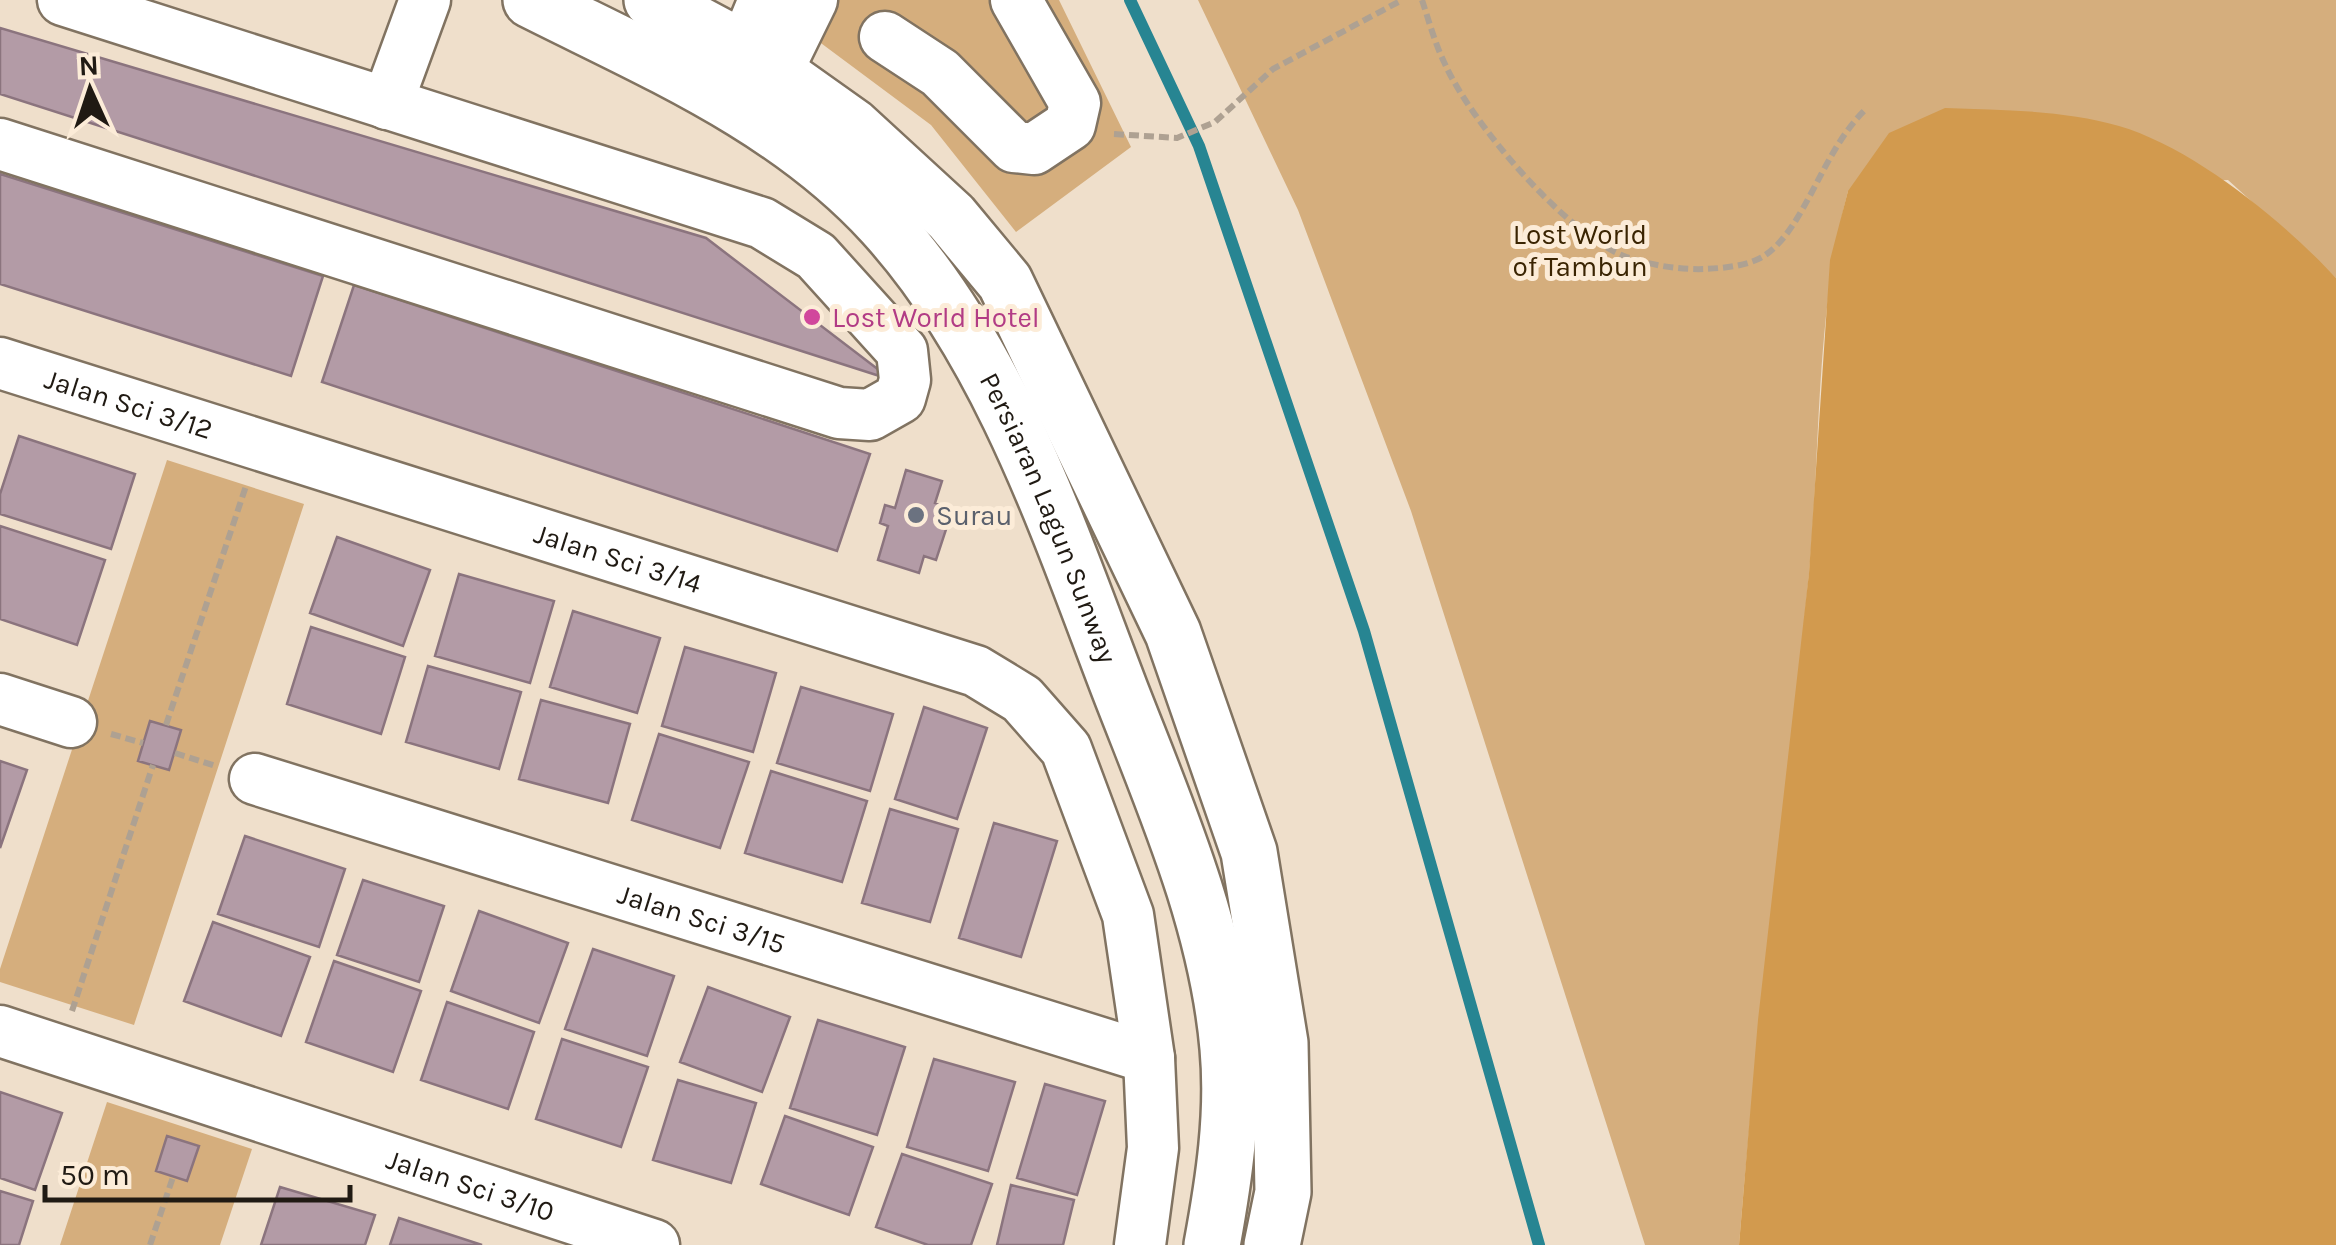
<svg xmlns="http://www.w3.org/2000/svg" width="2336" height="1245" font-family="Karla,sans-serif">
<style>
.green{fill:#d5ae7d}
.forest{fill:#d29a4e}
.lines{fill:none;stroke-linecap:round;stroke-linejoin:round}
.stream{stroke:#278592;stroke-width:12}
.building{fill:#b39ba6;stroke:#8b747e;stroke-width:2.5}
.minor-casing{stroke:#817361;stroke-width:55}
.major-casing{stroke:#817361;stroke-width:60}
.path{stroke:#aea192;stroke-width:6;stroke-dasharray:10 5;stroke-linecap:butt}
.minor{stroke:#fff;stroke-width:50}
.major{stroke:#fff;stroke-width:55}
.hotel-dot{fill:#d1479c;stroke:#fcecd8;stroke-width:4}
.worship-dot{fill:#6b7280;stroke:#fcecd8;stroke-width:4}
.labels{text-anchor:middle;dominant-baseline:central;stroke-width:10;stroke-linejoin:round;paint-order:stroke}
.park-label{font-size:28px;fill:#3a2402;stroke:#fcecd8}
.hotel-label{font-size:28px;fill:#b23c85;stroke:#fcecd8;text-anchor:start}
.street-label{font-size:28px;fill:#201a13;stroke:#fcecd8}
.worship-label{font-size:28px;fill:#5b616d;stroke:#fcecd8;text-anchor:start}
</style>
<rect width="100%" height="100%" fill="#efdfcb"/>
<path class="green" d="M 763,0 L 1059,0 L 1131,147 L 1016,232 L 931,125 Z
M 1198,0 L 2336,0 L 2336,278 L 2228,180 L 1848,191 C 1815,316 1821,446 1809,574 C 1787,798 1757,1021 1739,1245 L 1645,1245 L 1411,511 L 1298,210 Z
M 167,460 L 304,504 L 134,1025 L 0,982 L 0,969 Z
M 107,1102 L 252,1149 L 220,1245 L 60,1245 Z"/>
<path class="forest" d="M 1945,108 C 2002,110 2064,110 2119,126 C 2194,148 2283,221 2336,278 L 2336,1245 L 1739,1245 L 1758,1020 L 1809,573 L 1830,260 L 1848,191 L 1889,133 Z"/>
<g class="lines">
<path class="stream" d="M 1130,0 L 1199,146 L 1364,631 L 1539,1245"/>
</g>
<path class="building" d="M 0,28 L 706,238 L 892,380 L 0,94 Z
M 0,174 L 323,276 L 291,376 L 0,284 Z
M 354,285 L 870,454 L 837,551 L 322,382 Z
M 19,436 L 135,474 L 111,549 L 0,514 L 0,494 Z
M 906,470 L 942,481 L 935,503 L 953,508 L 936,560 L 924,556 L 919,573 L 878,560 L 888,526 L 880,523 L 885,505 L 895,508 Z
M 0,526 L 105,560 L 77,645 L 0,619 Z
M 337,537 L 430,570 L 403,646 L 310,613 Z
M 459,574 L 554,601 L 530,683 L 435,656 Z
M 573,611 L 660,638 L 637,713 L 550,687 Z
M 311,627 L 405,657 L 381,734 L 287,704 Z
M 685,647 L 776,673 L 753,752 L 662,726 Z
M 428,666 L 521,692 L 499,769 L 406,742 Z
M 801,687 L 893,714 L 870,791 L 777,763 Z
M 541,700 L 630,724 L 608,803 L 519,779 Z
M 924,707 L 987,728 L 957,819 L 895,799 Z
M 150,721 L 181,730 L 169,770 L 138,761 Z
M 659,734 L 749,762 L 720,848 L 632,820 Z
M 0,761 L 27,770 L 0,848 Z
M 771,771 L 867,801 L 842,882 L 745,853 Z
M 890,809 L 958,829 L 930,922 L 862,903 Z
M 994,823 L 1057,841 L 1021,957 L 959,938 Z
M 245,836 L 345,869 L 319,947 L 218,914 Z
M 363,880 L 444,906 L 419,982 L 337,955 Z
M 479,911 L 568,943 L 539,1023 L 451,991 Z
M 213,922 L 310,957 L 281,1036 L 184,1001 Z
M 593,949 L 674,976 L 647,1056 L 565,1029 Z
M 334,961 L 421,991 L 393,1072 L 306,1042 Z
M 708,987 L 790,1017 L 762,1092 L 680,1062 Z
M 447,1002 L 534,1032 L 508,1109 L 421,1080 Z
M 818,1020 L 905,1047 L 877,1135 L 790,1108 Z
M 562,1039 L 648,1067 L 621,1147 L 536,1119 Z
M 934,1059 L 1015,1082 L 988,1171 L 907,1147 Z
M 678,1080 L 756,1103 L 731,1183 L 653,1160 Z
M 1045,1084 L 1105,1101 L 1077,1195 L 1017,1178 Z
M 0,1092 L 62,1113 L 35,1190 L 0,1178 Z
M 785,1116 L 873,1147 L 849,1215 L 761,1184 Z
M 167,1136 L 199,1146 L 187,1181 L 156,1171 Z
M 902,1154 L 992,1184 L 971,1245 L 928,1245 L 876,1227 Z
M 1011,1185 L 1074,1200 L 1063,1245 L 997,1245 Z
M 280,1187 L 375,1215 L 365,1245 L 261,1245 Z
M 0,1191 L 33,1201 L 19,1245 L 0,1245 Z
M 399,1218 L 482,1245 L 390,1245 Z"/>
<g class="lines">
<g class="minor-casing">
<g id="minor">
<path d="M 885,37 L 940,73 L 1014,147 L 1034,149 L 1070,125 L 1075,103 L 1016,0"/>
<path d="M 728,87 L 764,0"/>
<path d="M 387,104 L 425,0"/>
<path d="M 759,108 L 812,0"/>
<path d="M 0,144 L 839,413 L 870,415 L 900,398 L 905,380 L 902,351 L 816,256 L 762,223 L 63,0"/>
<path id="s1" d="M 0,363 L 976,671 L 1022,699 L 1066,749 L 1128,915 L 1149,1058 L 1153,1148 L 1140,1245"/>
<path d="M 0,699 L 71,722"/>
<path id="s2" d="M 255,779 L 1149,1058"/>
<path id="s3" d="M 0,1031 L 654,1245"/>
</g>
</g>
<g class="major-casing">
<g id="major">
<path id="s4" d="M 531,0 C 656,63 786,117 883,223 C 1001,352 1059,531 1120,690 C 1165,806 1217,923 1228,1048 C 1234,1114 1224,1180 1212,1245"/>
<path d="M 652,0 L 742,48 L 853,127 L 951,217 L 1005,282 L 1173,633 L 1249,852 L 1280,1043 L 1283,1192 L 1272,1245"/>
</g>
</g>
<path class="path" d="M 1422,0 C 1429,21 1435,44 1445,64 C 1470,121 1566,234 1624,256 C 1649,265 1679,270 1705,269 C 1724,268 1748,266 1764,256 C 1806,228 1822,150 1867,108
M 1114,134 L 1177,138 L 1215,122 L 1273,69 L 1402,0
M 166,725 L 246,486
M 111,734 L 143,743
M 175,753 L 216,766
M 72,1011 L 153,765
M 150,1245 L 173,1177"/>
<use href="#minor" class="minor"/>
<use href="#major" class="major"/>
</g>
<circle class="hotel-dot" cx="812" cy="317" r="10"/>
<circle class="worship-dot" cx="916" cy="515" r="10"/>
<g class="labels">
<g class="park-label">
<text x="1580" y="234">Lost World<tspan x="1580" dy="32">of Tambun</tspan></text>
</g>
<g class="hotel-label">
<text x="832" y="317">Lost World Hotel</text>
</g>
<g class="street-label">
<text stroke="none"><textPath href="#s1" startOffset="135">Jalan Sci 3/12</textPath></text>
<text stroke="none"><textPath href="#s4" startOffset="760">Persiaran Lagun Sunway</textPath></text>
<text stroke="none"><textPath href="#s1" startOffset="648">Jalan Sci 3/14</textPath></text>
<text stroke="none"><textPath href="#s2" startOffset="468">Jalan Sci 3/15</textPath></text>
<text stroke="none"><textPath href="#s3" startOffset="495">Jalan Sci 3/10</textPath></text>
</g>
<g class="worship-label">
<text x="936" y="515">Surau</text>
</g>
</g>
<g transform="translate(90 90) rotate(357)" stroke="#fcecd8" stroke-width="8" paint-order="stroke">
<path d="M0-8L18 38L0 25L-18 38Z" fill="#201a13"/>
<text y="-15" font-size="28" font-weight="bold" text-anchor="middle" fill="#201a13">N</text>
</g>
<path d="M45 1185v15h305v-15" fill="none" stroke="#201a13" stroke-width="5"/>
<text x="60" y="1185" font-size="30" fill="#201a13" stroke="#fcecd8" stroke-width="8" paint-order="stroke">50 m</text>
</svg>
